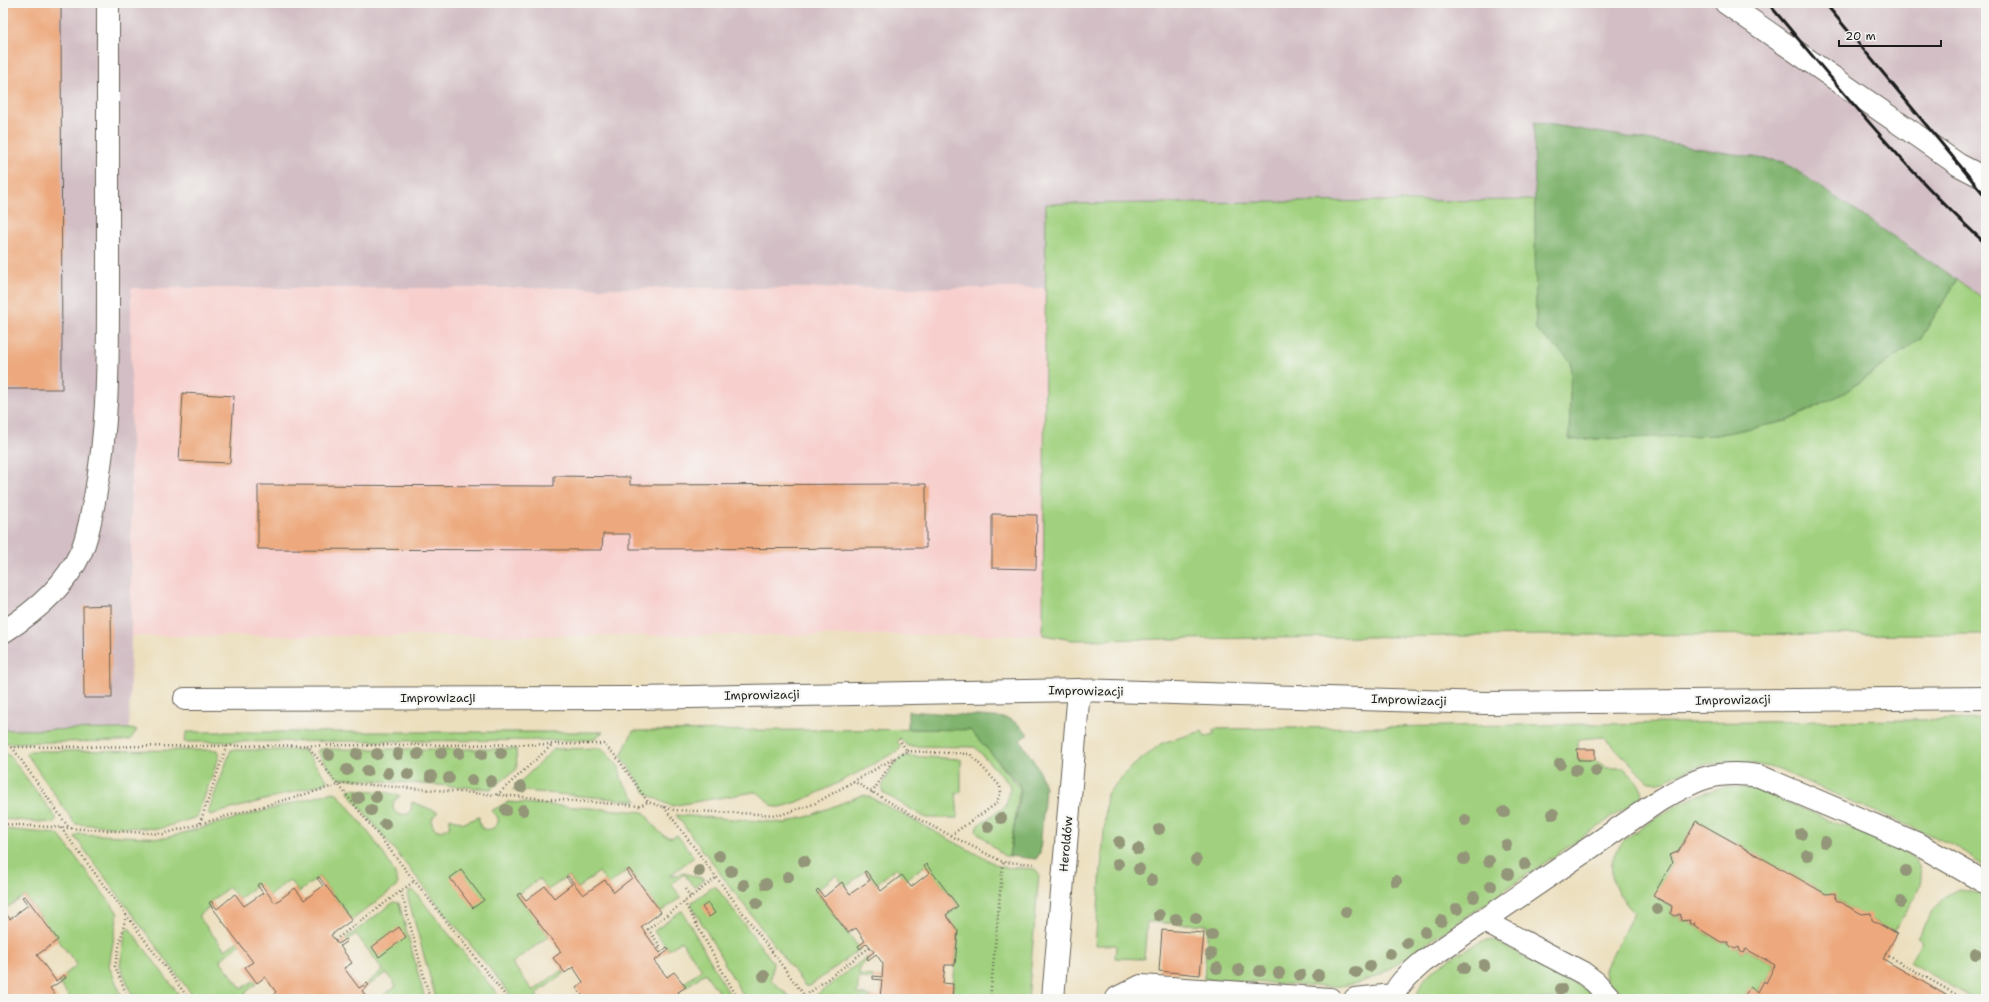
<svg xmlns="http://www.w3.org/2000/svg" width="1989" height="1002" font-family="'Shantell Sans',sans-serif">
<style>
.built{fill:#f7d0ce}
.industrial{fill:#d2bec4}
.green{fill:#a1d17f;stroke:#5e764e}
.forest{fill:#80b36e;stroke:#4e6845}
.building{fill:#eda97d}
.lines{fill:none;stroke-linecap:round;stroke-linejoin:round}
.minor-casing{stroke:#656055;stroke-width:24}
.path{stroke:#656055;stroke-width:2.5;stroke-dasharray:1 3;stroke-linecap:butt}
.minor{stroke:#fff;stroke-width:22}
.rail{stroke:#1c1c1c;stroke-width:3}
.tree{fill:#939678}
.labels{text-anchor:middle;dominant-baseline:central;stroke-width:4;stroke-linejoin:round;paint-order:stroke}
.street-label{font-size:12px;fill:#1c1c1c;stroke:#f6f6f2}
</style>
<rect width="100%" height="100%" fill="#f6f6f2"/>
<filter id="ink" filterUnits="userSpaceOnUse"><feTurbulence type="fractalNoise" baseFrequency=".025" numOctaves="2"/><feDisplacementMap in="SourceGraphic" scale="8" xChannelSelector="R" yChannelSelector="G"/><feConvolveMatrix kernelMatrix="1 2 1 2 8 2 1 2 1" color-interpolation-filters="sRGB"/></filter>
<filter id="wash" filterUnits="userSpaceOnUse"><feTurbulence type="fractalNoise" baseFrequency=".012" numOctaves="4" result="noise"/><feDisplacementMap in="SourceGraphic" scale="16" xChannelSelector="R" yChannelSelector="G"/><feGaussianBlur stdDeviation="0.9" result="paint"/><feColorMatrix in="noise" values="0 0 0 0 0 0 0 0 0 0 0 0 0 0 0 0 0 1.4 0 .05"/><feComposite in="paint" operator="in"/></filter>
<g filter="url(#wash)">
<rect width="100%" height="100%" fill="#ecdfbe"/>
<path class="built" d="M 131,288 L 1046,288 L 1043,635 L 131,636 Z"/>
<path class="industrial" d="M 3,3 L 1986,3 L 1986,300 L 1784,162 L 1534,123 L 1535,200 L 1046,204 L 1046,288 L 131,288 L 131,636 L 129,729 L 3,730 Z"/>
<path class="green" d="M 1535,200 L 1536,329 L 1571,361 L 1569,440 L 1787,421 L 1844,393 L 1921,338 L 1957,280 L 1986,300 L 1986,634 L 1563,635 L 1072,640 L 1043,635 L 1046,204 Z
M 1986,719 L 1986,868 L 1957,847 L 1921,831 L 1779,770 C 1749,761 1721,759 1690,769 C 1676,774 1666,785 1649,782 L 1604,737 L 1578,739 L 1578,760 L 1595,760 L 1607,768 L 1624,768 C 1632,777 1646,787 1640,798 L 1383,973 C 1364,983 1348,986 1327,987 L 1204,979 L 1208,925 L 1147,922 L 1144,959 L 1115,958 L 1116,945 L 1095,945 L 1107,794 L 1129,769 L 1162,743 L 1202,731 L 1205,737 L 1214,734 L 1214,729 Z
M 967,729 L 973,732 L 1020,788 L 1009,856 L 1004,856 L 976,831 L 977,826 L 1006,806 L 1010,788 L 1009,784 L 975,747 L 907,746 L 900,738 L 897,741 L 901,747 L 899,750 C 879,761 793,810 776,807 C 767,805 764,793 754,792 L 671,806 L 647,794 L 621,756 L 633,731 Z
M 3,730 L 129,729 L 137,730 L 130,740 L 121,741 L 3,743 Z
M 187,732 L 603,732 L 594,739 L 590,740 L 184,742 Z
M 602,748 L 619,767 L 622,781 L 637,801 L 513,790 L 513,789 L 554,749 Z
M 319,749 L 516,749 L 517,769 L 491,789 L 339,778 L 335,776 L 317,752 Z
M 217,750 L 220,754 L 197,817 L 159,829 L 75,824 L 26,753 L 30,751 Z
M 231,750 L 304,750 L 328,781 L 326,783 L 210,815 L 208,812 Z
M 3,752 L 10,756 L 57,819 L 53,823 L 3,819 Z
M 905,756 L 961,759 L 961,792 L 956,793 L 958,818 L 926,818 L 885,794 L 882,791 C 882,781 895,759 905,756 Z
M 1725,787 L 1746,788 L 1765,793 L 1902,850 C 1942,872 1909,905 1893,932 L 1696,821 L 1678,852 L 1669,855 L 1672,863 L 1654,896 L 1672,907 L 1671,914 L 1675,916 L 1680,914 L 1682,921 L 1690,920 L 1689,923 L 1693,925 L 1694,922 L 1695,926 L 1721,942 L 1728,942 L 1730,945 L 1735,949 L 1739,947 L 1740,951 L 1743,953 L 1746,949 L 1775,965 L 1766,983 L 1763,982 L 1758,992 L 1750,988 L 1743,999 L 1633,999 L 1612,987 L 1606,979 L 1605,969 L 1634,912 C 1614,894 1601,864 1623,842 C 1633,832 1646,825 1658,817 C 1680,803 1700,792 1725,787 Z
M 349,789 L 385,792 L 400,796 L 394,801 C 392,807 393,812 400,815 L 409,814 L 411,810 L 412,802 L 438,812 C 432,817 429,822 435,829 L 442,831 L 449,827 L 450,818 L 464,823 L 479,817 C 477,842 513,824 491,811 L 508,802 L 644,812 C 651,821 664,845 677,835 L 694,857 L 669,876 L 684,873 L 705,879 L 694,887 L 684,874 L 671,884 L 681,897 L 661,912 L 629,869 L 608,885 L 599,872 L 578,888 L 568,876 L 548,890 L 539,879 L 517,895 L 549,936 L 512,963 L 533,991 L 562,970 L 565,973 L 536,994 L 539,999 L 514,999 L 348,792 Z
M 333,792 L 337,793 C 354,814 392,859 398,883 L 396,887 L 352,920 L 319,877 L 299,892 L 289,880 L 269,896 L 259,884 L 239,899 L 229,887 L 209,903 L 211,906 L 198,916 L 225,950 L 238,941 L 240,944 L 220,960 L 242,989 L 254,980 L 257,983 L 245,993 L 249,999 L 195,999 L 75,837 L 78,834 L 165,838 Z
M 862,795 L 868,796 L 1001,867 L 1035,869 L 1039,874 L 1028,999 L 952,999 L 958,931 L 946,915 L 958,906 L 926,865 L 905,880 L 896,868 L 876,884 L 866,871 L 845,887 L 836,875 L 816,891 L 860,949 L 810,986 L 805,986 L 676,815 L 786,823 L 803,817 L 804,818 Z
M 3,829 L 58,834 L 118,913 L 109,966 L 123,999 L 71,999 L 59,983 L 66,978 L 64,975 L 77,965 L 25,896 L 3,910 Z
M 714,886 L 716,887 L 773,962 L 771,980 L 792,999 L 745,999 L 692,906 L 692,902 Z
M 1961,889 L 1977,892 L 1986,898 L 1986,999 L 1974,999 L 1910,962 L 1922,941 L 1917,938 C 1929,919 1938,894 1961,889 Z
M 410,890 L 415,892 L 501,999 L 436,999 L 407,894 Z
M 394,902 L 399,903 L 425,999 L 379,999 L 396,986 L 386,973 L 369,985 L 367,983 L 383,970 L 356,934 L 347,941 L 345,939 Z
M 681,911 L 682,911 L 732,999 L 724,999 L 722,997 L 712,999 L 719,993 L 705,973 L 686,987 L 683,984 L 702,969 L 681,941 L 669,950 L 654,931 Z
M 129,928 L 130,929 L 182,999 L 151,999 L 152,996 L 132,995 L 120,965 L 126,930 Z
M 1486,940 L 1495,941 L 1593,993 L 1599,999 L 1416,999 C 1418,990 1422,981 1429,974 C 1440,964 1472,944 1486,940 Z
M 867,957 L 868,960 L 860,966 L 859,975 L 873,976 L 873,979 L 859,978 L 857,994 L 871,996 L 871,999 L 815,999 L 815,996 Z"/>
<path class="forest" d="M 1534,122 L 1784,162 L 1957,280 L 1921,338 L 1844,393 L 1787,421 L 1717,435 L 1569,440 L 1571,361 L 1536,330 Z
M 908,711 L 1006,718 C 1016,721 1021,727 1028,734 L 1020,740 L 1038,768 L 1045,787 L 1040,853 L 1036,859 L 1009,856 L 1021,790 L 1018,783 L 970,730 L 908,729 Z"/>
<g id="blocks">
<path class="building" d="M 3,3 L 61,3 L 62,389 L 3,389 Z
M 183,393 L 234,396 L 230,463 L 179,461 Z
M 554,476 L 630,477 L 630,485 L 926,484 L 926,548 L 630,549 L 630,534 L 603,534 L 602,550 L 258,549 L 258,485 L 554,486 Z
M 992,514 L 1037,515 L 1036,569 L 992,568 Z
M 111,605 L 112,698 L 84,698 L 83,606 Z
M 1577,749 L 1595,749 L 1595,760 L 1578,760 Z
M 1696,821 L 1826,894 L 1835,893 L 1836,900 L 1862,914 L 1871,913 L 1872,920 L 1897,934 L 1883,959 L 1953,999 L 1743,999 L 1750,987 L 1758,992 L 1764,981 L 1766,983 L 1775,965 L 1746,949 L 1743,953 L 1740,951 L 1739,947 L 1735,949 L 1729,945 L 1728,942 L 1721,942 L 1695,926 L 1694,922 L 1693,925 L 1689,923 L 1690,920 L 1682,921 L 1680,914 L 1675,916 L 1671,913 L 1672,906 L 1653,896 L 1672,863 L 1669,855 L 1678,852 Z
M 926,864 L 958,906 L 946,915 L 958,931 L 955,965 L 945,965 L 943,983 L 953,984 L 952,999 L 871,999 L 871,996 L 880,997 L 882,980 L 873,979 L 873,976 L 882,977 L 883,964 L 876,954 L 868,960 L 867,957 L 874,952 L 867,943 L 860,949 L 858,946 L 865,941 L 856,928 L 848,933 L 816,891 L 818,889 L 824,897 L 842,882 L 850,894 L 870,880 L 864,872 L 866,871 L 881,891 L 902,875 L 911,887 L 929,873 L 924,866 Z
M 629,869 L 661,912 L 641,927 L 660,953 L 667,947 L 669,950 L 654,961 L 667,977 L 674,972 L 686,987 L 678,992 L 683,999 L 597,999 L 595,997 L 592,999 L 585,999 L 576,988 L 583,982 L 573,967 L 565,973 L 553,958 L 561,952 L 517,895 L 520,893 L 526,900 L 545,886 L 554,898 L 572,884 L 566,877 L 568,876 L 583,895 L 605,880 L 614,892 L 632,878 L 627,871 Z
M 461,870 L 484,900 L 473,908 L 450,878 Z
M 319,877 L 352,920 L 331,935 L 338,944 L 345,939 L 347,941 L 340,946 L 352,963 L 344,968 L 359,988 L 367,983 L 369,985 L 362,991 L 368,999 L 269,999 L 276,992 L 265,977 L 257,983 L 245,967 L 253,962 L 209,903 L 211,901 L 217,909 L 235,894 L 244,906 L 263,893 L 257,885 L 260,883 L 275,903 L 295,888 L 304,900 L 323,886 L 317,878 Z
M 25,896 L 58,940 L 37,955 L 56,981 L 64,975 L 66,978 L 50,988 L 58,999 L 3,999 L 3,910 L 10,919 L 28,905 L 22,897 Z
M 708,903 L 715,913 L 709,917 L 702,907 Z
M 399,927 L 406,937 L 379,957 L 372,947 Z
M 1162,930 L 1204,933 L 1200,975 L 1159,971 Z"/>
</g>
</g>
<g filter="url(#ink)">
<use href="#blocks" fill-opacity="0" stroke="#656055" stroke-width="1"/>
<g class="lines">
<g class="minor-casing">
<path id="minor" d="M 1726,3 L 1959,165 L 1986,179
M 3,632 C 35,612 65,587 81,552 C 89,534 91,515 95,497 C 109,425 108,353 108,280 C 108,188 108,95 108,3
M 185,699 L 638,698 L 1079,690 L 1485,703 L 1986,698
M 1482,920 L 1583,973 L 1595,982 L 1611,999
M 1053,999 L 1079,690
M 1119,999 L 1117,998 L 1141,986 L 1330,999
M 1355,999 L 1393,995
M 1393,999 C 1395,985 1413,971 1423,962 L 1660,800 C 1697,779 1715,769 1759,776 L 1916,843 L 1986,883"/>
</g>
<path class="path" d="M 307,745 L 508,999
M 3,747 L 604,744 L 618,759 L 648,802 L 674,810 L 780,815 L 814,804 L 907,751 L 899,739
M 12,747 L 69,828
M 907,751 L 970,754 L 1000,786 L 1001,792 L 996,804 L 951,835
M 853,781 L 924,822 L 1003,862 L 1036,864
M 872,793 L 895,757
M 497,795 L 553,744
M 664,807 L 807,999
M 200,823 L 227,745
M 3,824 L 163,834 L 345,783 L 640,806 L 648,802
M 61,828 L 189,999
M 413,882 L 401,891 L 430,999
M 685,889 L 691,897
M 684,902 L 738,999
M 126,915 L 115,966 L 128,999
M 648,929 L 661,947 L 658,949
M 644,932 L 716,878
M 335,940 L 401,891
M 1885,954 L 1964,999
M 805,996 L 870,947
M 990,999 L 1003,862"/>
<use href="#minor" class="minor"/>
<path class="rail" d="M 1768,3 C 1838,86 1906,171 1986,244
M 1825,3 L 1986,197"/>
</g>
<g class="tree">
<circle cx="441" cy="753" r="6"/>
<circle cx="459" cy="753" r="6"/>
<circle cx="501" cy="753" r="6"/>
<circle cx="357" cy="754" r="6"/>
<circle cx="377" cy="754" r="6"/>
<circle cx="398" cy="754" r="6"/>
<circle cx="418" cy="754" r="6"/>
<circle cx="482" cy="754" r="6"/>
<circle cx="329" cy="755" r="6"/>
<circle cx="1560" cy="764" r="6"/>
<circle cx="347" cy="770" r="6"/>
<circle cx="1576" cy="770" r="6"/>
<circle cx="367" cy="771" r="6"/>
<circle cx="1596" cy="771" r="6"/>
<circle cx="388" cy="773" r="6"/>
<circle cx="408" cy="774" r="6"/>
<circle cx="431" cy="776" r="6"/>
<circle cx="449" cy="778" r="6"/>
<circle cx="472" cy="780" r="6"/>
<circle cx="491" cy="781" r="6"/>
<circle cx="521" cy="787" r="6"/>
<circle cx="376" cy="797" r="6"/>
<circle cx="358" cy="798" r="6"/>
<circle cx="371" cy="810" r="6"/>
<circle cx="506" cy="810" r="6"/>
<circle cx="523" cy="810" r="6"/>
<circle cx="1504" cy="812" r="6"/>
<circle cx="1553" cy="814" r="6"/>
<circle cx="1001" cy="818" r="6"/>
<circle cx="1465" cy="820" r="6"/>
<circle cx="385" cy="824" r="6"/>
<circle cx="988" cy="827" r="6"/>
<circle cx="1159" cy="829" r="6"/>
<circle cx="1801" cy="834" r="6"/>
<circle cx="1119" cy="842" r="6"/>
<circle cx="1825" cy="842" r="6"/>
<circle cx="1506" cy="845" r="6"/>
<circle cx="1138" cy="849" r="6"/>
<circle cx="1807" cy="855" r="6"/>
<circle cx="719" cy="856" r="6"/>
<circle cx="1464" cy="859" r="6"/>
<circle cx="1196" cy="860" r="6"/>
<circle cx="804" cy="861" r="6"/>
<circle cx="1489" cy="861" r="6"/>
<circle cx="1118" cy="864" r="6"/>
<circle cx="1525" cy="864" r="6"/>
<circle cx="1139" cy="869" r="6"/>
<circle cx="699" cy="871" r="6"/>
<circle cx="731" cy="871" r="6"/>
<circle cx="1906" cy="871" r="6"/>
<circle cx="1508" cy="874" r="6"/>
<circle cx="788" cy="877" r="6"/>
<circle cx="1152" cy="880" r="6"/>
<circle cx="1396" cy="881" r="6"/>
<circle cx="766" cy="884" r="6"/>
<circle cx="744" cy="885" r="6"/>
<circle cx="1491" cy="886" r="6"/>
<circle cx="1474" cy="897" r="6"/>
<circle cx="1901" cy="902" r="6"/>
<circle cx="757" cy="903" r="6"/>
<circle cx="1457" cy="909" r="6"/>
<circle cx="1657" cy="909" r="6"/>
<circle cx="1346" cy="912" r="6"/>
<circle cx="1159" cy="915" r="6"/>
<circle cx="1196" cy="918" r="6"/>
<circle cx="1176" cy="919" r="6"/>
<circle cx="1441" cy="921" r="6"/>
<circle cx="1425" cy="932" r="6"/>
<circle cx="1212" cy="935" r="6"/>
<circle cx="1407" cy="943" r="6"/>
<circle cx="1211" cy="954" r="6"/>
<circle cx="1390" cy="954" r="6"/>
<circle cx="1976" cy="954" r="6"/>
<circle cx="1484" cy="965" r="6"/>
<circle cx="1370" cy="966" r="6"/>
<circle cx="1217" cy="968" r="6"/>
<circle cx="1464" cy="968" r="6"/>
<circle cx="1239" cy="970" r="6"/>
<circle cx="1260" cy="971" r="6"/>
<circle cx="1356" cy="972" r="6"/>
<circle cx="1279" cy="973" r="6"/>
<circle cx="1300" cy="975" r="6"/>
<circle cx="1318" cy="975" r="6"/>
<circle cx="764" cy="976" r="6"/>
<circle cx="1561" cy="989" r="6"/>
</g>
</g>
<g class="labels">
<g class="street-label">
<text transform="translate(1086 691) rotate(1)">Improwizacji</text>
<text transform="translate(762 695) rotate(-1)">Improwizacji</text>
<text x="438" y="698">Improwizacji</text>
<text transform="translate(1409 700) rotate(2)">Improwizacji</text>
<text transform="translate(1733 700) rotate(-1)">Improwizacji</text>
<text transform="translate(1066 844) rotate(-85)">Heroldów</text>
</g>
</g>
<rect width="1989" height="1002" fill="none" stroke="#f6f6f2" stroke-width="16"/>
<path d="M1839 40v6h102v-6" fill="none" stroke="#1c1c1c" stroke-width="2"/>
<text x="1845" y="40" font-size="12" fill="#1c1c1c" stroke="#f6f6f2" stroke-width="3" paint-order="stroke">20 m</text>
</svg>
